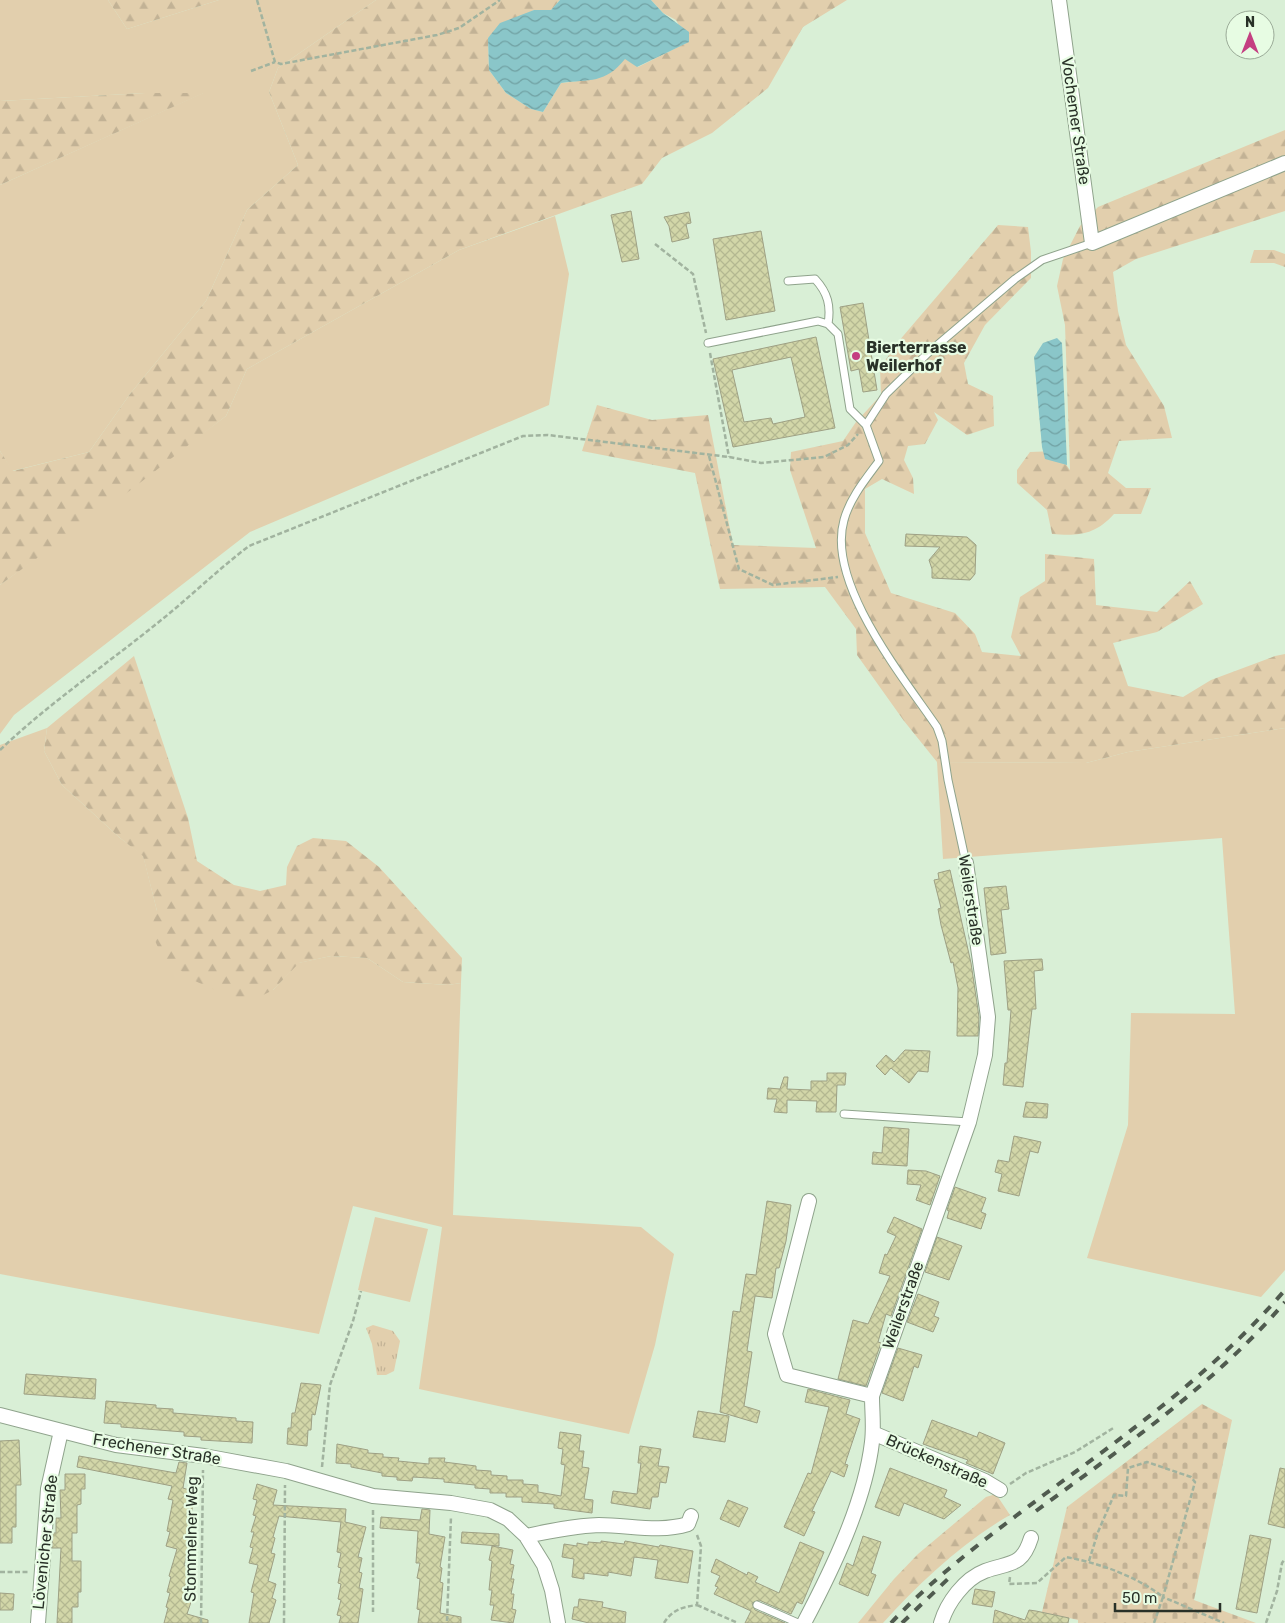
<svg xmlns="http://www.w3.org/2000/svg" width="1285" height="1623" font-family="Rubik,sans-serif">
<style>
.green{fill:#e2cfad}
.forest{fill:url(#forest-firs)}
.cemetery{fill:url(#cemetery-stones)}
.park{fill:url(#park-tufts)}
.water{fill:url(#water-waves)}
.building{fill:url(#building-cross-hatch);stroke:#9ea084;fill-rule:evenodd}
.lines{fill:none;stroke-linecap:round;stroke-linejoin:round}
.lane-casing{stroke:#8fa38c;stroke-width:9}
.street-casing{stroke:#8fa38c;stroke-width:16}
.path{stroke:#a1b39f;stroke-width:2.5;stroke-dasharray:5 2.5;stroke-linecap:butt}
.lane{stroke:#fff;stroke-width:7}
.street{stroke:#fff;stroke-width:14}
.rail{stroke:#505b4f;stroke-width:4;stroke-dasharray:9 9;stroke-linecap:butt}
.poi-dot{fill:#c43f81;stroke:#e7fce3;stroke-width:2}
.labels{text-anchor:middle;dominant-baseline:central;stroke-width:4.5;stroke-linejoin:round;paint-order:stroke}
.street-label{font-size:16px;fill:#293128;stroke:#e7fce3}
.poi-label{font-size:16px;font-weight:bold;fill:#293128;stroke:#e7fce3;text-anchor:start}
</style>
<defs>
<pattern id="forest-firs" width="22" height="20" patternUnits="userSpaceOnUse" patternTransform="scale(1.25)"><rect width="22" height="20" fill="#e2cfad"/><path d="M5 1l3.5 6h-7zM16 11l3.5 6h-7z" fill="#c2b295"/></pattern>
<pattern id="cemetery-stones" width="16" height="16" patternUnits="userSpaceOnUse" patternTransform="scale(1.25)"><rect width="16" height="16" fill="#e2cfad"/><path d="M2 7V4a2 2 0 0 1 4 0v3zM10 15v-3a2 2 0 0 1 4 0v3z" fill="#c2b295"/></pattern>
<pattern id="park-tufts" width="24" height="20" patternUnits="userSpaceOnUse" patternTransform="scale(1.25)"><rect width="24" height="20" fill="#e2cfad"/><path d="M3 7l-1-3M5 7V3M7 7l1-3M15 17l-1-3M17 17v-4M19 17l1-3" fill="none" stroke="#c2b295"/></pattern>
<pattern id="water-waves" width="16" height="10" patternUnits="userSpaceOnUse" patternTransform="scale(1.25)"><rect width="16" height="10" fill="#8ac6c9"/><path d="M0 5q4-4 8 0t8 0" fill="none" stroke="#71a1a3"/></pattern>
<pattern id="building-cross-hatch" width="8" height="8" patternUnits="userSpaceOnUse" patternTransform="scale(1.25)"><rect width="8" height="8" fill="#d2d6a8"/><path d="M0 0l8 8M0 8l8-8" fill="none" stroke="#b4b891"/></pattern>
</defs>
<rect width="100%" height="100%" fill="#d9efd6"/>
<path class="green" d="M 0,0 L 108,0 L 127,29 L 219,0 L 376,0 L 278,68 L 269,92 L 298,165 L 247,210 L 206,301 L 130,394 L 89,452 L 12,471 L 0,451 L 0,185 L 203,93 L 145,93 L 0,101 Z
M 555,216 L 569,274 L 549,405 L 250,532 L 14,715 L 0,734 L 0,585 L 226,416 L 247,369 L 459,250 Z
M 47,728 L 44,751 L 62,785 L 120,838 L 143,855 L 157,911 L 273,990 L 298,963 L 331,956 L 367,958 L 403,982 L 448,985 L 461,983 L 453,1215 L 641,1227 L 674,1254 L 655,1345 L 629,1434 L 419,1389 L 442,1227 L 353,1206 L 319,1334 L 0,1274 L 0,745 Z
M 1285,728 L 1285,1270 L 1261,1297 L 1087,1258 L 1128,1125 L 1131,1013 L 1235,1014 L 1222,838 L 943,859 L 937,762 L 1086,763 L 1128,752 Z
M 375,1217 L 428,1229 L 410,1302 L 358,1290 Z"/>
<path class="forest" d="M 108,0 L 219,0 L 127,29 Z
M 376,0 L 560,0 L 551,10 L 534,10 L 497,29 L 488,38 L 489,70 L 506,93 L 531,109 L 543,112 L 561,83 C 586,80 608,79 625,58 L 638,67 L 688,42 L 676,20 L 663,13 L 651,0 L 847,0 L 803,27 L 768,88 L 712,133 L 662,158 L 642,184 L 459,250 L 247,369 L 226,416 L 123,496 L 0,585 L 0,451 L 13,471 L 89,452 L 130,394 L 206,301 L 247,210 L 298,165 L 269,92 L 278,68 Z
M 145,93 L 204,93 L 0,185 L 0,101 Z
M 1285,130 L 1285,211 L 1136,259 L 1113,272 L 1118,311 L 1126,345 L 1164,406 L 1172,438 L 1119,441 L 1108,473 L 1126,488 L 1151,488 L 1141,514 L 1114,514 C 1095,535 1079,536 1052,534 L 1047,510 L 1017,483 L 1017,470 L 1030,452 L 1056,451 L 1070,470 L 1065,325 L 1057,286 L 1063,259 L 1080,226 L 1098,207 Z
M 998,225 L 1028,227 L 1031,252 L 1031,278 L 985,325 L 964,363 L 968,384 L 993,396 L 994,426 L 967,435 L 934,412 L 938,420 L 925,444 L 908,446 L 904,460 L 913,478 L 914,494 L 882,479 L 865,489 L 865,533 L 891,593 L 955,613 L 975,634 L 982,652 L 1021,656 L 1011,637 L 1020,597 L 1045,581 L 1045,554 L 1094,559 L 1096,605 L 1157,612 L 1190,581 L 1203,604 L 1157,632 L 1113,643 L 1128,686 L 1183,697 L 1211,680 L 1275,656 L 1285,654 L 1285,728 L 1128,752 L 1086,763 L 937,762 L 904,721 L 857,655 L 856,629 L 825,587 L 720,589 L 695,473 L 582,451 L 597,405 L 652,420 L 708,415 L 733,545 L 816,548 L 790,470 L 791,452 L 843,441 L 856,422 L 881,395 L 880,368 L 898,342 Z
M 1254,250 L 1274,250 L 1285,254 L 1285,267 L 1274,263 L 1250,263 Z
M 134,656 L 188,818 L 197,861 L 234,885 L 260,891 L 286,885 L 287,867 L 297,846 L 313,838 L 346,841 L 379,867 L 462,958 L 461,983 L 448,985 L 403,982 L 367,958 L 331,956 L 299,963 L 273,990 L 246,1004 L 195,981 L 163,958 L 150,930 L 157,911 L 143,856 L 120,838 L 62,785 L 44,751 L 47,728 Z
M 996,1494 L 1010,1515 C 963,1542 920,1582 883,1623 L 858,1623 L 894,1579 L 918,1554 L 986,1497 Z"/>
<path class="cemetery" d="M 1202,1404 L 1232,1420 L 1194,1600 L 1256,1623 L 1078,1623 L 1078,1620 L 1042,1612 L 1067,1507 Z"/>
<path class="park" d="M 373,1325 L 393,1331 L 400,1341 L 394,1371 L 386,1375 L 377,1375 L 372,1344 L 366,1328 Z"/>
<path class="water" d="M 560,0 L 651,0 L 663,13 L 689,32 L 689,42 L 637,67 L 625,59 C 605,84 590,79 561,83 L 543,112 L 531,109 L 506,93 L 489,70 L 488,38 L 500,23 L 534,10 L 551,10 Z
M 1057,338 L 1062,343 L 1067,465 L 1045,459 L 1042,447 L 1034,357 L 1043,343 Z"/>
<path class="building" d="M 631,211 L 639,259 L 622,262 L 611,215 Z
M 689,212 L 691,223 L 686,224 L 689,238 L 672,242 L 669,226 L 664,217 Z
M 761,231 L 775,311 L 726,320 L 713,239 Z
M 863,303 L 877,390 L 863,392 L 859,369 L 851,371 L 840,307 Z
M 816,337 L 835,428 L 733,447 L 713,359 ZM 791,357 L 805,417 L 773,424 L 771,418 L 744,422 L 732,370 Z
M 906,534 L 967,537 L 976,545 L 975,574 L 970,580 L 932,578 L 932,569 L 929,560 L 940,547 L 905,546 Z
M 950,870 L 971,963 L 979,1017 L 978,1036 L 957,1036 L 958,988 L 953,962 L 951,963 L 941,925 L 938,909 L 941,908 L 934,880 L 939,879 L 938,873 Z
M 1006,886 L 1009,909 L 1001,910 L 1006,953 L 991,955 L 984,888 Z
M 1042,959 L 1043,970 L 1034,971 L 1036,1009 L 1032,1009 L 1023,1087 L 1003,1085 L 1005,1063 L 1007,1063 L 1011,1010 L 1008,1010 L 1004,961 Z
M 905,1050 L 930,1051 L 928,1072 L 918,1071 L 909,1083 L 891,1068 L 885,1075 L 876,1066 L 886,1055 L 894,1062 Z
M 827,1073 L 846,1073 L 845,1085 L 837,1085 L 836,1112 L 816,1112 L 817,1101 L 787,1100 L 787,1113 L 774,1112 L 777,1099 L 767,1099 L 768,1088 L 780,1089 L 784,1077 L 788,1077 L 787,1089 L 811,1090 L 811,1081 L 827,1081 Z
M 1026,1102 L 1048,1104 L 1047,1118 L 1023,1117 Z
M 884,1127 L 909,1129 L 907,1166 L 872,1164 L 873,1152 L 882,1153 Z
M 1014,1136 L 1041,1142 L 1038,1153 L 1030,1151 L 1019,1196 L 998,1191 L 1002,1174 L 995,1172 L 998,1160 L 1009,1162 Z
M 908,1170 L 926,1171 L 940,1176 L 930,1205 L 916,1200 L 921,1185 L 907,1184 Z
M 955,1187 L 986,1198 L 981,1212 L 986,1214 L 981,1229 L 947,1218 L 949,1211 L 947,1210 Z
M 767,1201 L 791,1205 L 786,1241 L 779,1268 L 776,1268 L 772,1298 L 755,1296 L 747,1351 L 752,1352 L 744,1406 L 760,1411 L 757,1423 L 720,1412 L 733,1311 L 740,1312 L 746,1274 L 756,1275 Z
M 894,1217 L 922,1229 L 891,1316 L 886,1314 L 878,1342 L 881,1343 L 866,1386 L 838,1379 L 853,1320 L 868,1324 L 890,1276 L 879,1273 L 885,1254 L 887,1255 L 896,1236 L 887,1232 Z
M 937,1237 L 962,1246 L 949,1280 L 925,1272 Z
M 918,1294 L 939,1302 L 934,1316 L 939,1318 L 933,1332 L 907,1322 Z
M 898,1348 L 922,1355 L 918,1368 L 914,1366 L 903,1401 L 882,1393 Z
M 26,1374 L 96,1379 L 95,1399 L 24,1394 Z
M 301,1383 L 321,1385 L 315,1415 L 312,1414 L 311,1430 L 308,1430 L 307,1446 L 287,1444 L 288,1428 L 291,1428 L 292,1413 L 295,1413 Z
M 808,1389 L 850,1400 L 846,1414 L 860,1419 L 845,1464 L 848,1465 L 844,1477 L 831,1471 L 812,1511 L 815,1512 L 804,1536 L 784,1527 L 808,1473 L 811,1474 L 829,1407 L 805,1402 Z
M 106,1401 L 156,1405 L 156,1408 L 173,1409 L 173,1413 L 236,1418 L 236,1421 L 253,1422 L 252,1443 L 201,1440 L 201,1437 L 184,1436 L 184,1432 L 121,1427 L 121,1424 L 104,1423 Z
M 698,1411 L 729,1416 L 725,1442 L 693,1437 Z
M 932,1420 L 977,1437 L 979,1432 L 1005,1443 L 993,1474 L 966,1463 L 968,1460 L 923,1444 Z
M 560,1432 L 581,1435 L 579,1451 L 584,1451 L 582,1467 L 589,1468 L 584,1499 L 593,1500 L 592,1513 L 554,1508 L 554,1504 L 522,1502 L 522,1497 L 506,1497 L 506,1493 L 490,1493 L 490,1489 L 475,1488 L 475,1485 L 444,1482 L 444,1479 L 413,1477 L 412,1481 L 397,1480 L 397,1477 L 382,1476 L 382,1473 L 351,1467 L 351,1464 L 336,1463 L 337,1444 L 368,1450 L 368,1453 L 383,1454 L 383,1457 L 399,1458 L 398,1461 L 429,1464 L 429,1458 L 445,1458 L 444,1462 L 476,1466 L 476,1470 L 491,1471 L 491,1475 L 507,1476 L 507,1480 L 523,1480 L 523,1484 L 538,1485 L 538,1492 L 561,1496 L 565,1465 L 561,1464 L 563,1449 L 558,1448 Z
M 19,1440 L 21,1485 L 16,1485 L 16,1527 L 12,1527 L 12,1543 L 0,1543 L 0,1441 Z
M 640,1446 L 661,1449 L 658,1466 L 669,1467 L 666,1483 L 660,1482 L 658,1497 L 652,1497 L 650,1509 L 611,1503 L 613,1491 L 637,1494 L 641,1463 L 638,1463 Z
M 79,1456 L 176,1473 L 179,1462 L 187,1463 L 183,1488 L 195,1492 L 190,1521 L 193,1522 L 189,1536 L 192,1537 L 184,1565 L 194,1568 L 188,1598 L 192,1599 L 187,1614 L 208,1620 L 208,1623 L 164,1623 L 168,1608 L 166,1607 L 170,1593 L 167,1592 L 171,1577 L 169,1576 L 177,1549 L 166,1546 L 170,1532 L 167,1531 L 173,1500 L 168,1499 L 172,1486 L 77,1467 Z
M 890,1468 L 947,1490 L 944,1497 L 961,1505 L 944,1519 L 904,1503 L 899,1516 L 875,1507 Z
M 1280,1468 L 1285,1469 L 1285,1528 L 1268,1524 Z
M 65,1474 L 85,1474 L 85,1489 L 81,1489 L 81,1504 L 77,1505 L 77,1533 L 72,1533 L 72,1561 L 81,1561 L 81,1592 L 78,1592 L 78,1607 L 72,1607 L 72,1623 L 57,1623 L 61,1548 L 52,1548 L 53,1533 L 56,1533 L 56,1518 L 61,1518 L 60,1490 L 65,1490 Z
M 257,1484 L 277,1490 L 273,1505 L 346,1509 L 345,1522 L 366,1527 L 358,1557 L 362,1558 L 359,1572 L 362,1573 L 359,1588 L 363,1589 L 358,1623 L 339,1623 L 341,1616 L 337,1615 L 341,1600 L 338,1599 L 341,1584 L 338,1583 L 341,1568 L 338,1567 L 341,1553 L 337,1552 L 341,1522 L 279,1516 L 273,1537 L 275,1538 L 271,1553 L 275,1554 L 268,1581 L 276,1584 L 272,1598 L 276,1600 L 269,1623 L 249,1623 L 254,1593 L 251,1592 L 258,1565 L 249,1563 L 253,1548 L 250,1547 L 254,1532 L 251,1532 L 256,1516 L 253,1515 L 257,1500 L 253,1499 Z
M 728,1500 L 748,1508 L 739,1527 L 720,1519 Z
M 422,1509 L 430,1510 L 429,1534 L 445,1537 L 440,1567 L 442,1568 L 440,1582 L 443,1583 L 440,1613 L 461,1617 L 461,1623 L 418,1623 L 420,1610 L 417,1609 L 420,1579 L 417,1578 L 420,1563 L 416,1563 L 418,1531 L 380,1528 L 381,1517 L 420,1520 Z
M 462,1532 L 499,1534 L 499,1546 L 461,1543 Z
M 1250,1535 L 1271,1539 L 1257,1613 L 1236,1609 Z
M 863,1536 L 881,1542 L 871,1573 L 876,1575 L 868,1596 L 839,1584 L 847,1563 L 853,1566 Z
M 601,1541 L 624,1544 L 625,1541 L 659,1547 L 660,1545 L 693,1551 L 688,1583 L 655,1578 L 658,1560 L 634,1557 L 631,1576 L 608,1572 L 608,1576 L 584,1573 L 584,1579 L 572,1577 L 574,1559 L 562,1557 L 564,1544 L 577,1546 L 577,1543 L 588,1545 L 588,1542 L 601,1543 Z
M 800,1542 L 824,1552 L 802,1604 L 797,1602 L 791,1614 L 759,1600 L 752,1603 L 755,1610 L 785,1623 L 745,1623 L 751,1611 L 714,1594 L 718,1587 L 715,1586 L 720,1576 L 711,1572 L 716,1559 L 747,1575 L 748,1572 L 758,1577 L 755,1582 L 779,1593 Z
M 492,1546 L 513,1550 L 510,1564 L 514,1565 L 511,1579 L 514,1579 L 511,1594 L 514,1594 L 512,1609 L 516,1610 L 513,1623 L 491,1620 L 494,1605 L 490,1605 L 492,1590 L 489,1590 L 492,1561 L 489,1560 Z
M 975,1589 L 995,1592 L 992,1607 L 972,1604 Z
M 0,1593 L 14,1594 L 13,1610 L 0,1610 Z
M 579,1599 L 603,1602 L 602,1607 L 626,1612 L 625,1623 L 589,1623 L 572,1619 L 574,1607 L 578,1607 Z
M 995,1610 L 1025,1620 L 1029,1610 L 1036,1611 L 1069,1618 L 1068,1623 L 993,1623 Z"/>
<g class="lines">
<g class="lane-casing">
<path id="lane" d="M 788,281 L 815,279 C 828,293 831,306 828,324
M 708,343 L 818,321 L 828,324 L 838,334 L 850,409 L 866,425 L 879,461 C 865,480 850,498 844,520 C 826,583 903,677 937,727 L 942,741 L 948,780 L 966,863
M 866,425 L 886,394 L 928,353 L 1015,279 L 1042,260 L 1092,243
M 844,1114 L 969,1122
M 757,1605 L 798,1623"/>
</g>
<g class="street-casing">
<path id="street" d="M 1059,0 L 1092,243 L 1285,163
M 809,1201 L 775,1334 L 787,1375 L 872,1396
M 0,1415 L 116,1445 L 204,1456 L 286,1471 L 373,1496 L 451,1503 L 490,1510 L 508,1519 L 526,1536 L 544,1565 L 552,1590 L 558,1623
M 873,1433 L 985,1481 L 1000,1490
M 526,1536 C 550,1531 574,1526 599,1525 C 630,1525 659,1533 688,1524 L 691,1516
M 38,1623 L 48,1489 L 61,1431
M 804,1623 C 832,1570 865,1502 872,1442 C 874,1427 872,1411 872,1396 L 969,1122 L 985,1055 L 988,1017 L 966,863
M 941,1623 C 947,1603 964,1579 985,1571 C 1010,1562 1022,1567 1031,1538"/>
</g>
<path class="path" d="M 257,0 L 275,62 L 281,64 L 437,35 L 459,28 L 500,0
M 251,71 L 275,62
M 655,244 L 693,274 L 706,333
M 710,353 L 729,457
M 709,456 L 739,569 L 773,585 L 838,577
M 0,750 C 48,704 103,667 155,625 C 187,600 216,571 249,546 L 523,436 L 548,435 L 729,457 L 761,463 L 824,457 L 848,445 L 858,434
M 322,1467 L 330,1385 L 353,1321 L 361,1291
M 1010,1484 L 1026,1473 L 1075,1452 L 1115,1427
M 373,1510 L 373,1612
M 1089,1561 L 1098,1532 L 1114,1495 L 1126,1496 L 1128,1468 L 1147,1462 L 1191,1477 L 1195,1482 L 1163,1597 L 1224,1623
M 0,1572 L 28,1572
M 1010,1577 L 1009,1584 L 1037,1583 L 1066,1557 C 1099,1563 1136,1576 1163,1597 L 1154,1623
M 697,1605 L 738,1623
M 447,1621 L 451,1517
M 201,1623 L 203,1470
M 284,1623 L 285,1485
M 664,1623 C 672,1610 682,1607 697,1605 L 701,1546 L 697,1535
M 1266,1623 L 1277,1591 L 1282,1563 L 1285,1559"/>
<use href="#lane" class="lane"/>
<use href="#street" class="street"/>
<path class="rail" d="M 1036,1511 C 1123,1447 1214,1385 1285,1302
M 891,1623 C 937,1574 992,1534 1045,1494 C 1130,1432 1216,1370 1285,1290
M 902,1623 L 952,1575"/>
</g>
<circle class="poi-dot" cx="856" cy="356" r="5"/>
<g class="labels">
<g class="street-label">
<text transform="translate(1076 121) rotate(82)">Vochemer Straße</text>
<text transform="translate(971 900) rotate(81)">Weilerstraße</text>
<text transform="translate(903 1305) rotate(-70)">Weilerstraße</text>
<text transform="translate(157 1449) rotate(9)">Frechener Straße</text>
<text transform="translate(937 1461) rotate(24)">Brückenstraße</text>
<text transform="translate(191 1539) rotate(-89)">Stommelner Weg</text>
<text transform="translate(45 1542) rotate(-84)">Lövenicher Straße</text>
</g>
<g class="poi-label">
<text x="866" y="347">Bierterrasse<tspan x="866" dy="18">Weilerhof</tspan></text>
</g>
</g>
<g transform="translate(1250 35)"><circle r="24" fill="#e7fce3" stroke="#9bab98"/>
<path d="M0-4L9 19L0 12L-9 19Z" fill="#c43f81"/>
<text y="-8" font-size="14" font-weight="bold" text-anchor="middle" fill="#293128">N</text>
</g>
<path d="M1115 1603v8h105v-8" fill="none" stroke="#293128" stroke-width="2.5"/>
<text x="1122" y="1603" font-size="15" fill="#293128" stroke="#e7fce3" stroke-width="4" paint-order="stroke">50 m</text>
</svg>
